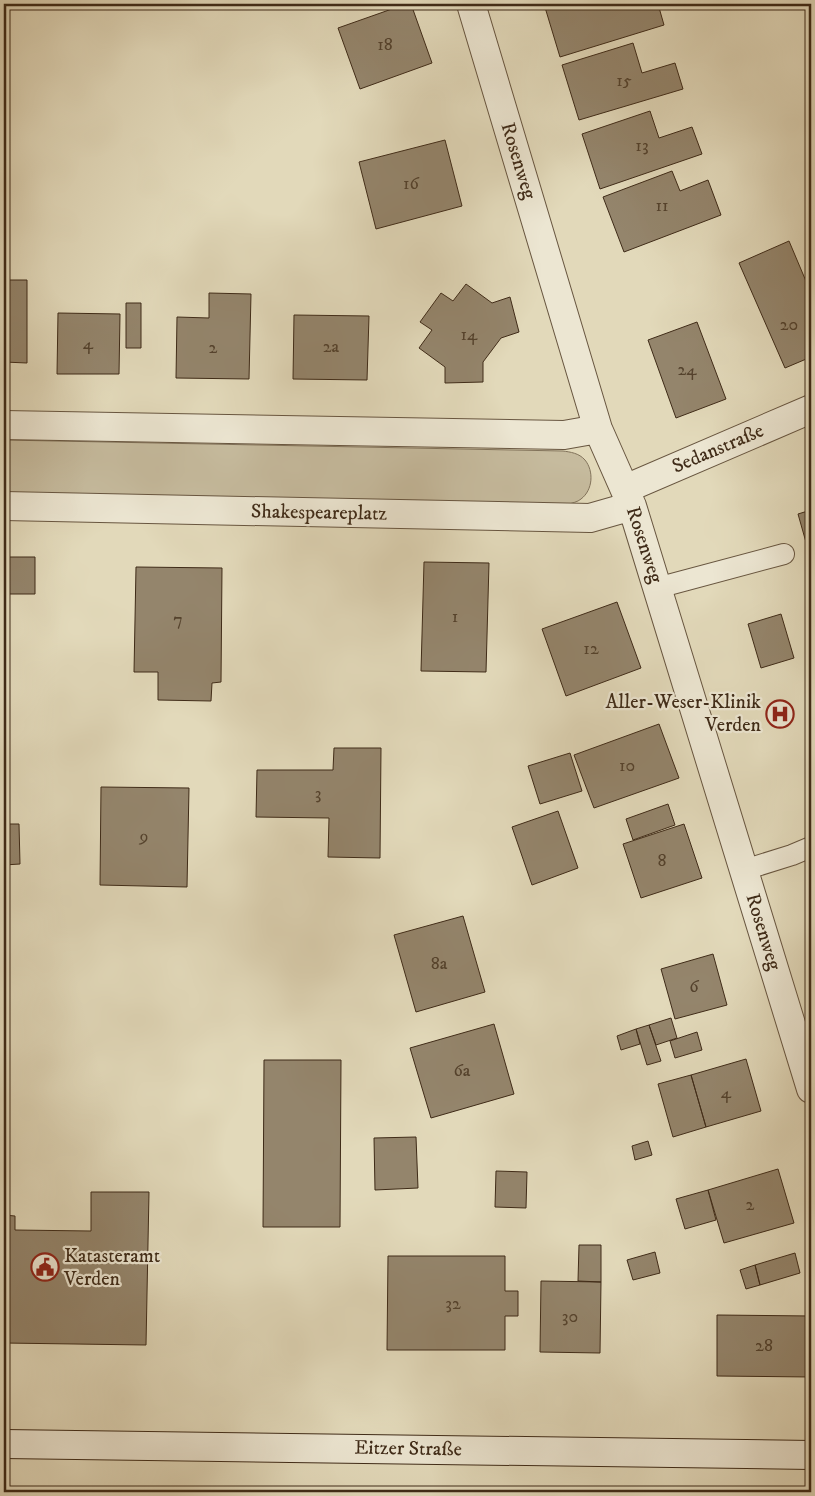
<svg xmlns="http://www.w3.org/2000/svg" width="815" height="1496" font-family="'IM FELL DW Pica',serif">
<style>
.green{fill:#c6bb9e;stroke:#82735b}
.building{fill:#94856c;stroke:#3f2b18}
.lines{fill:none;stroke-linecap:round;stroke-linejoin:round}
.service-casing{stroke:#685640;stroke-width:22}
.minor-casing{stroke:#685640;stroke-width:30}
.secondary-casing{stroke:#3f2b18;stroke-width:30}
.service{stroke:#ece6d2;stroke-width:20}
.minor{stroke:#ece6d2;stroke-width:28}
.secondary{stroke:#ece6d2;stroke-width:28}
.labels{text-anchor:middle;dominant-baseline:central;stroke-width:4.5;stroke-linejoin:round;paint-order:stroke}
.number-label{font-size:18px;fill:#54422d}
.street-label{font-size:20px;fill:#3f2b18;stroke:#ece6d2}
.poi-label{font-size:20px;fill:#3f2b18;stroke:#ece6d2;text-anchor:end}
</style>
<rect width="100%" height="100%" fill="#e2d9ba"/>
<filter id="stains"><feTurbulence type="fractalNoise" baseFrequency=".004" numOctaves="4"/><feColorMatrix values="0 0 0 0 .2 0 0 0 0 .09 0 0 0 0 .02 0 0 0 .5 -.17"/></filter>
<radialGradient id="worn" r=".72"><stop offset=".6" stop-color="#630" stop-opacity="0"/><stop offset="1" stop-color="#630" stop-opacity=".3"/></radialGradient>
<path class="green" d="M 4,440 L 563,451 C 570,452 579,453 585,460 C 594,471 593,490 581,499 C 578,502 571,503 567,505 L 4,495 Z"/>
<path class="building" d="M 406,4 L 411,4 L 432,63 L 360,89 L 338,28 Z
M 544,4 L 615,4 L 615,6 L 623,4 L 658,4 L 664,25 L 560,57 Z
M 633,43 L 642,73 L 675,63 L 683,89 L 579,120 L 562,65 Z
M 650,111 L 659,138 L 692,127 L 702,154 L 600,189 L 582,134 Z
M 445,140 L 462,206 L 376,229 L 359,162 Z
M 672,171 L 680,191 L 708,180 L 721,215 L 624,252 L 603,197 Z
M 789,241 L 811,293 L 811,357 L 785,368 L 739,263 Z
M 4,280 L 27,280 L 27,363 L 4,362 Z
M 466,284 L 492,303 L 510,297 L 519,332 L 501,338 L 483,362 L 483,382 L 445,383 L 445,367 L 419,348 L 432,330 L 420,322 L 441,293 L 453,301 Z
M 209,293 L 251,294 L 249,379 L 176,378 L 177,317 L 209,318 Z
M 126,303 L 141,303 L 141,348 L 126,348 Z
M 58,313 L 120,314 L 119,374 L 57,374 Z
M 294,315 L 369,316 L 367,380 L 293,379 Z
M 697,322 L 726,399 L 676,418 L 648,340 Z
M 811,510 L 811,560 L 798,514 Z
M 4,557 L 35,557 L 35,594 L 4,594 Z
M 424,562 L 489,563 L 486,672 L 421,671 Z
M 136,567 L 222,568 L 221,682 L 212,683 L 211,701 L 158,700 L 158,672 L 134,672 Z
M 617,602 L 641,668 L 566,696 L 542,629 Z
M 781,614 L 794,658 L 761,668 L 748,624 Z
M 659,724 L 679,778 L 594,808 L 574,755 Z
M 334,748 L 381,748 L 380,858 L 328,857 L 329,818 L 256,817 L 257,770 L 333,770 Z
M 570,753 L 582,791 L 540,804 L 528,766 Z
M 101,787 L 189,788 L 187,887 L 100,885 Z
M 668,804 L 675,825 L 633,840 L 626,819 Z
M 558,811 L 578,868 L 532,885 L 512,827 Z
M 4,812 L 6,812 L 6,824 L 19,824 L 20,864 L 4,865 Z
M 684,824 L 702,878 L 641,898 L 623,844 Z
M 463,916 L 485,992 L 416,1012 L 394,935 Z
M 713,954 L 727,1005 L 675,1019 L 661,969 Z
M 671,1018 L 677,1038 L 656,1045 L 649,1025 Z
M 494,1024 L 514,1094 L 431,1118 L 410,1048 Z
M 649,1025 L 661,1061 L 647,1065 L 636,1029 Z
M 636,1029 L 640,1044 L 621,1050 L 617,1036 Z
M 697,1032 L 702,1050 L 675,1058 L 670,1041 Z
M 746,1059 L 761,1111 L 706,1127 L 691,1075 Z
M 264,1060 L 341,1060 L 340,1227 L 263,1227 Z
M 691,1075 L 706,1127 L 673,1137 L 658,1084 Z
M 416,1137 L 418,1188 L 375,1190 L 374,1138 Z
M 648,1141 L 652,1155 L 635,1160 L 632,1146 Z
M 778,1169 L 794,1223 L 724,1243 L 708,1190 Z
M 496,1171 L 527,1172 L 526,1208 L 495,1207 Z
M 708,1190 L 716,1220 L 685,1229 L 676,1199 Z
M 91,1192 L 149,1192 L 146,1345 L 4,1343 L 4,1215 L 15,1216 L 15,1230 L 91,1231 Z
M 579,1245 L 601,1245 L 601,1282 L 578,1281 Z
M 655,1252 L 660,1273 L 633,1280 L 627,1260 Z
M 795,1253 L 800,1273 L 760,1285 L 755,1265 Z
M 388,1256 L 505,1256 L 505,1291 L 518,1291 L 518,1316 L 505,1316 L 505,1350 L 387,1350 Z
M 755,1265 L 760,1285 L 746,1289 L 740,1270 Z
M 541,1281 L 601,1282 L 600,1353 L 540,1352 Z
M 717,1315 L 811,1316 L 811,1377 L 717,1376 Z
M 4,1488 L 59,1490 L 59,1492 L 4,1492 Z
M 71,1488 L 138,1492 L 71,1492 Z
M 198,1488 L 269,1491 L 269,1492 L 198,1492 Z"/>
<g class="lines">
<g class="service-casing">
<path id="service" d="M 657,588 L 784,554
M 744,870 L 792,855 L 811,847"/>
</g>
<g class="minor-casing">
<path id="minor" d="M 471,4 L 598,429 L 632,506 L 811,1089
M 4,425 L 564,435 L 598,429
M 625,489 L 811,409
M 4,506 L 590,518 L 632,506"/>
</g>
<g class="secondary-casing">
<path id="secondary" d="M 4,1444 L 811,1455"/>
</g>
<use href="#service" class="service"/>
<use href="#minor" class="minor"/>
<use href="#secondary" class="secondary"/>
</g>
<defs>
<g id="hospital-ring" transform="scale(1.4375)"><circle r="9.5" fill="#ece6d2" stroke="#8f2418" stroke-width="1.5"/><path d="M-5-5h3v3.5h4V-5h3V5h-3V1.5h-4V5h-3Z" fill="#8f2418"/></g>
<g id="civic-ring" transform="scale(1.4375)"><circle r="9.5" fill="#ece6d2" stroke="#8f2418" stroke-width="1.5"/><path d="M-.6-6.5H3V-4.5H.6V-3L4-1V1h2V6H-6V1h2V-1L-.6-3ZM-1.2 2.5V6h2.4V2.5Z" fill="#8f2418"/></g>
</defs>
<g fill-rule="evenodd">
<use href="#hospital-ring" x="780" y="714"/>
<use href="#civic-ring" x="45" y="1267"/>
</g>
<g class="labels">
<g class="number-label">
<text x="385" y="45">18</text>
<text x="624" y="81">15</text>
<text x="642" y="146">13</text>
<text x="411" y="184">16</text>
<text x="662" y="206">11</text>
<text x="789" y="325">20</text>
<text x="469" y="335">14</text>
<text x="88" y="344">4</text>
<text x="331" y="347">2a</text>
<text x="213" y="348">2</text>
<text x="687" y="370">24</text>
<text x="455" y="617">1</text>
<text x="178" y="620">7</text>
<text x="591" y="649">12</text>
<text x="627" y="766">10</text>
<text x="318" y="794">3</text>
<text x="144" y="837">9</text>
<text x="662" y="861">8</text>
<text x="439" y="964">8a</text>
<text x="694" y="987">6</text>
<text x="462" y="1071">6a</text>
<text x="726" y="1093">4</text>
<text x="750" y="1205">2</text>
<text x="453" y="1304">32</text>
<text x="570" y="1317">30</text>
<text x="764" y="1346">28</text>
</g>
<g class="street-label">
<text transform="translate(518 161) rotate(73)">Rosenweg</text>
<text transform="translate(718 449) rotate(-23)">Sedanstraße</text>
<text transform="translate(319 513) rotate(1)">Shakespeareplatz</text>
<text transform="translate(644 545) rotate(72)">Rosenweg</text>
<text transform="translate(763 932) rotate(73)">Rosenweg</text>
<text transform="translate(408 1449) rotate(1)">Eitzer Straße</text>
</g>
<g class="poi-label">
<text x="761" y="702">Aller-Weser-Klinik<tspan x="761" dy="23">Verden</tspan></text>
<text x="64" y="1256" text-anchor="start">Katasteramt<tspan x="64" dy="23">Verden</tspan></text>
</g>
</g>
<rect width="815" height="1496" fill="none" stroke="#e2d9ba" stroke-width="20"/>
<rect x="5" y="5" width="805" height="1486" fill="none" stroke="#3f2b18" stroke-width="2.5"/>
<rect x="10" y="10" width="795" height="1476" fill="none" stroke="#3f2b18"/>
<rect width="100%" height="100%" filter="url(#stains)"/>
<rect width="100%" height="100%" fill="url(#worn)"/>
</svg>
